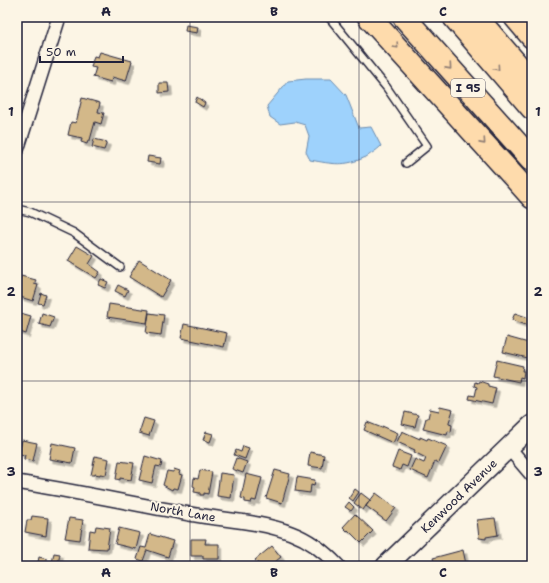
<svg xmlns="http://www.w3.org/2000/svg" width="549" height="583" font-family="'Shantell Sans',sans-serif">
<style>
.water{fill:#9ed2fc;stroke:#6c8caf}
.building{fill:#d3b889;stroke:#22223b;filter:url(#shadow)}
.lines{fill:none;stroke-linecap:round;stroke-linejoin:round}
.service-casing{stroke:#22223b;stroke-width:10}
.minor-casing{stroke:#22223b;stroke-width:16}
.secondary-casing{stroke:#22223b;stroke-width:22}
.motorway-casing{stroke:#22223b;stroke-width:25}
.service{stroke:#fcf5e5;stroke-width:7}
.minor{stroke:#fcf5e5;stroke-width:13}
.secondary{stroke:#fcf5e5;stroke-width:19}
.motorway{stroke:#fedbac;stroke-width:22}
.oneway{stroke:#907e74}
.grid{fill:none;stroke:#22223b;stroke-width:1;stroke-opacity:0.55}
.labels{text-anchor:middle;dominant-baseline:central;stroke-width:4;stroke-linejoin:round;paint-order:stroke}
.shield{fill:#fcf5e5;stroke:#63616e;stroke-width:1}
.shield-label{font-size:11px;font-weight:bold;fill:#22223b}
.street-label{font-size:12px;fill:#22223b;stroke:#fcf5e5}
.neatline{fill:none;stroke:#22223b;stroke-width:1.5}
.grid-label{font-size:13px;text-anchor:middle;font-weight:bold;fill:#22223b}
</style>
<defs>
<filter id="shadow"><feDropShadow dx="3.5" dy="3.5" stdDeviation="0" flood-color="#0004"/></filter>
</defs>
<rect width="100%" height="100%" fill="#fcf5e5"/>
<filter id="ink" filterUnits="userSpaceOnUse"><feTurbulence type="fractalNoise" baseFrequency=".025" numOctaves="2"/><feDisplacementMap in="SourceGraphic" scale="8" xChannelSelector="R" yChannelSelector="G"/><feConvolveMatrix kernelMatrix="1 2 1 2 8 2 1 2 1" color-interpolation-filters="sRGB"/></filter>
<g filter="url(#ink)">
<path class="water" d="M 306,79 L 331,79 L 346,95 L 359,128 L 371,127 L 381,146 C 376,151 372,153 366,157 C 344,167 333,164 310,160 L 306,152 L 309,136 L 305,125 L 295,122 L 280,124 L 270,117 L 267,106 L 288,81 Z"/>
<path class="building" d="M 186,25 L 198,27 L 197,33 L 185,31 Z
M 100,52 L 132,61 L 126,81 L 112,77 L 111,82 L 93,77 L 96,68 L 91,67 L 94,56 L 98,57 Z
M 159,83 L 168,83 L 169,92 L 159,93 Z
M 197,97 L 205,103 L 203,107 L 195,102 Z
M 82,98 L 100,103 L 98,112 L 104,113 L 101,124 L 95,122 L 90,140 L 88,140 L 87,144 L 81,142 L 82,138 L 68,135 L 71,122 L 76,123 Z
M 94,139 L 107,142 L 104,150 L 92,147 Z
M 148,156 L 161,158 L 160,164 L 147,162 Z
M 77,246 L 94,256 L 89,264 L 100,272 L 96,278 L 68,261 Z
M 139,260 L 171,280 L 161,297 L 129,277 Z
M 21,276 L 36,280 L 34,284 L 38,285 L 33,301 L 17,296 L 17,283 L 19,283 Z
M 101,279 L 108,282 L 105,288 L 98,285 Z
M 118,285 L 128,290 L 125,296 L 115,291 Z
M 41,293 L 46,295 L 43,304 L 38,303 Z
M 109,304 L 149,310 L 147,323 L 107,317 Z
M 17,312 L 31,316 L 26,334 L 17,331 Z
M 42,313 L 54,317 L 50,327 L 39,324 Z
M 149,313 L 164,315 L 161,335 L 146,333 Z
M 515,313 L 532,319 L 529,326 L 512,320 Z
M 184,324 L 227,333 L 224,347 L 181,338 Z
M 507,337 L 532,344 L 532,359 L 503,352 Z
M 497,360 L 523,366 L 522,371 L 524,371 L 523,378 L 520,377 L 519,382 L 493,376 Z
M 479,381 L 488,384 L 488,386 L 496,388 L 492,404 L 469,399 L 470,395 L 475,396 L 477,387 L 474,386 L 475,382 L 478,383 Z
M 440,407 L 453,410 L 449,422 L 449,424 L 452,425 L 451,432 L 448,431 L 447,435 L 423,429 L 426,418 L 428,418 L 430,409 L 439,411 Z
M 405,412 L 418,415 L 415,427 L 402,424 Z
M 144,418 L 154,421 L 149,436 L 139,433 Z
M 367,422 L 382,428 L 382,426 L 398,433 L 393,443 L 364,430 Z
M 402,431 L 420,439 L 420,437 L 427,440 L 428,438 L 447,446 L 439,463 L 435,461 L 428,478 L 410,470 L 415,459 L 424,463 L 426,458 L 414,452 L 415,450 L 397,442 Z
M 206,432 L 213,434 L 210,442 L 203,440 Z
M 22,440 L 37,443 L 33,461 L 24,459 L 25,455 L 19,454 Z
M 52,443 L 75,448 L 72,463 L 49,459 Z
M 243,446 L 249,448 L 245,459 L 234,455 L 236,450 L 241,452 Z
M 398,451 L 411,456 L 407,467 L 402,465 L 400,470 L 392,467 Z
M 310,452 L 324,455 L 322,468 L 308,466 Z
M 95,456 L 109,459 L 106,475 L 100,474 L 100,475 L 95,474 L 95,475 L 91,475 Z
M 145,456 L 162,461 L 161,467 L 156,466 L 152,483 L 139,480 Z
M 236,458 L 247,462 L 243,473 L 232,469 Z
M 119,461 L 134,463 L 131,480 L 120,478 L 120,480 L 116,479 Z
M 174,469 L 180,471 L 179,474 L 182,475 L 178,489 L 173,488 L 172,490 L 163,485 L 167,471 L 173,472 Z
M 200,470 L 212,472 L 208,494 L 204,493 L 204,495 L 200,495 L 200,493 L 194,492 L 195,487 L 193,486 L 194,478 L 198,479 Z
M 275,470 L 290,474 L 282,503 L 266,498 Z
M 220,473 L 234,475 L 231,498 L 217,496 Z
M 246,474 L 262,478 L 256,501 L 252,500 L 251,503 L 245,502 L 245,499 L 241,498 Z
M 297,477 L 315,480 L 314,486 L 311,485 L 310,493 L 295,491 Z
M 355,489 L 359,492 L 353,501 L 349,498 Z
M 361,493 L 370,500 L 363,510 L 354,503 Z
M 376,493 L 396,508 L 386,521 L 366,506 Z
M 349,502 L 354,507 L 351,511 L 345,507 Z
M 355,514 L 373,531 L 361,543 L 348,530 L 347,531 L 343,527 Z
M 32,516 L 48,518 L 46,536 L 25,532 L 27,520 L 31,520 Z
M 69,518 L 83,520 L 80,540 L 65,538 Z
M 495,518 L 498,535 L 486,537 L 486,539 L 479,538 L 477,520 Z
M 96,526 L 110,528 L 107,549 L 88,548 L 90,530 L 95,531 Z
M 119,528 L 140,533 L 136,549 L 115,544 Z
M 150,534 L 173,541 L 168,557 L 147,550 L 143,561 L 137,559 L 141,547 L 146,548 Z
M 191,539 L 206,539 L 205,544 L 219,544 L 219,559 L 203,559 L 203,556 L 191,556 Z
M 272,546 L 281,557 L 270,566 L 260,566 L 255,560 Z
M 463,550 L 466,564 L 458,566 L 435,566 L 433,558 Z
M 54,553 L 60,554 L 58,564 L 52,563 Z
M 39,557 L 47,559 L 46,564 L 38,562 Z"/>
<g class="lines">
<g class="service-casing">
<path id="service" d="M 329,17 L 387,88 L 427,146 L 406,163
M 17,209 L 30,212 L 74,233 L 120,267"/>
</g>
<g class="minor-casing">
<path id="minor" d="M 17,150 L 59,17
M 509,448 L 532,475
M 17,482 C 75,491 132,504 190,514 C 223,520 259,521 291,533 C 310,540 325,552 338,566"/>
</g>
<g class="secondary-casing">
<path id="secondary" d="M 386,566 L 532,425"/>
</g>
<g class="motorway-casing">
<path id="motorway" d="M 369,17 L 532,197
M 404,17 L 532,160
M 454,17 L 532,108
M 476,17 L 532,82
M 515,17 L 532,37"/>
</g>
<use href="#service" class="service"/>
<use href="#minor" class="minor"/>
<use href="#secondary" class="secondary"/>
<use href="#motorway" class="motorway"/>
</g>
<defs><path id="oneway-chevron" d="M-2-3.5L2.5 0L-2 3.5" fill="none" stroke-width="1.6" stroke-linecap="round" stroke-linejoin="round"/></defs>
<g class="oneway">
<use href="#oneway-chevron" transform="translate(396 46) rotate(47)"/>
<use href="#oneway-chevron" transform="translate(449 67) rotate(48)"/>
<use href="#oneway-chevron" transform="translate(497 68) rotate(49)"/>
<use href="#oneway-chevron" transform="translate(483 142) rotate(48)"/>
</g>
</g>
<path class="grid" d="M 190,17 L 190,566M 359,17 L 359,566M 17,202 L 532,202M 17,381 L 532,381"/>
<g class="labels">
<rect class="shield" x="451" y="79" width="34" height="18" rx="3"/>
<g class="shield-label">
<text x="468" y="88">I 95</text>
</g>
<g class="street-label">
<text transform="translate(459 496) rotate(-44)">Kenwood Avenue</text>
<text transform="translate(183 512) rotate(10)">North Lane</text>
</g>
</g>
<rect width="549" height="583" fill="none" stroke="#fcf5e5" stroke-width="44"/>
<path d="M40 56v6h83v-6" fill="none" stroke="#22223b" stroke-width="2"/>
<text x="46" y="56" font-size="12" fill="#22223b" stroke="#fcf5e5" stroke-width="3" paint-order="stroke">50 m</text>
<rect x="22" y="22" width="505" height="539" class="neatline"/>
<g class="grid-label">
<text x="106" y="16">A</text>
<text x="274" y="16">B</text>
<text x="443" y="16">C</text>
<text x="11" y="116">1</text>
<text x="538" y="116">1</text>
<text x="11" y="296">2</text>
<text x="538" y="296">2</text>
<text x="11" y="476">3</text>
<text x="538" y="476">3</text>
<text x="106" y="577">A</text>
<text x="274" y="577">B</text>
<text x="443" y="577">C</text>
</g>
</svg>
